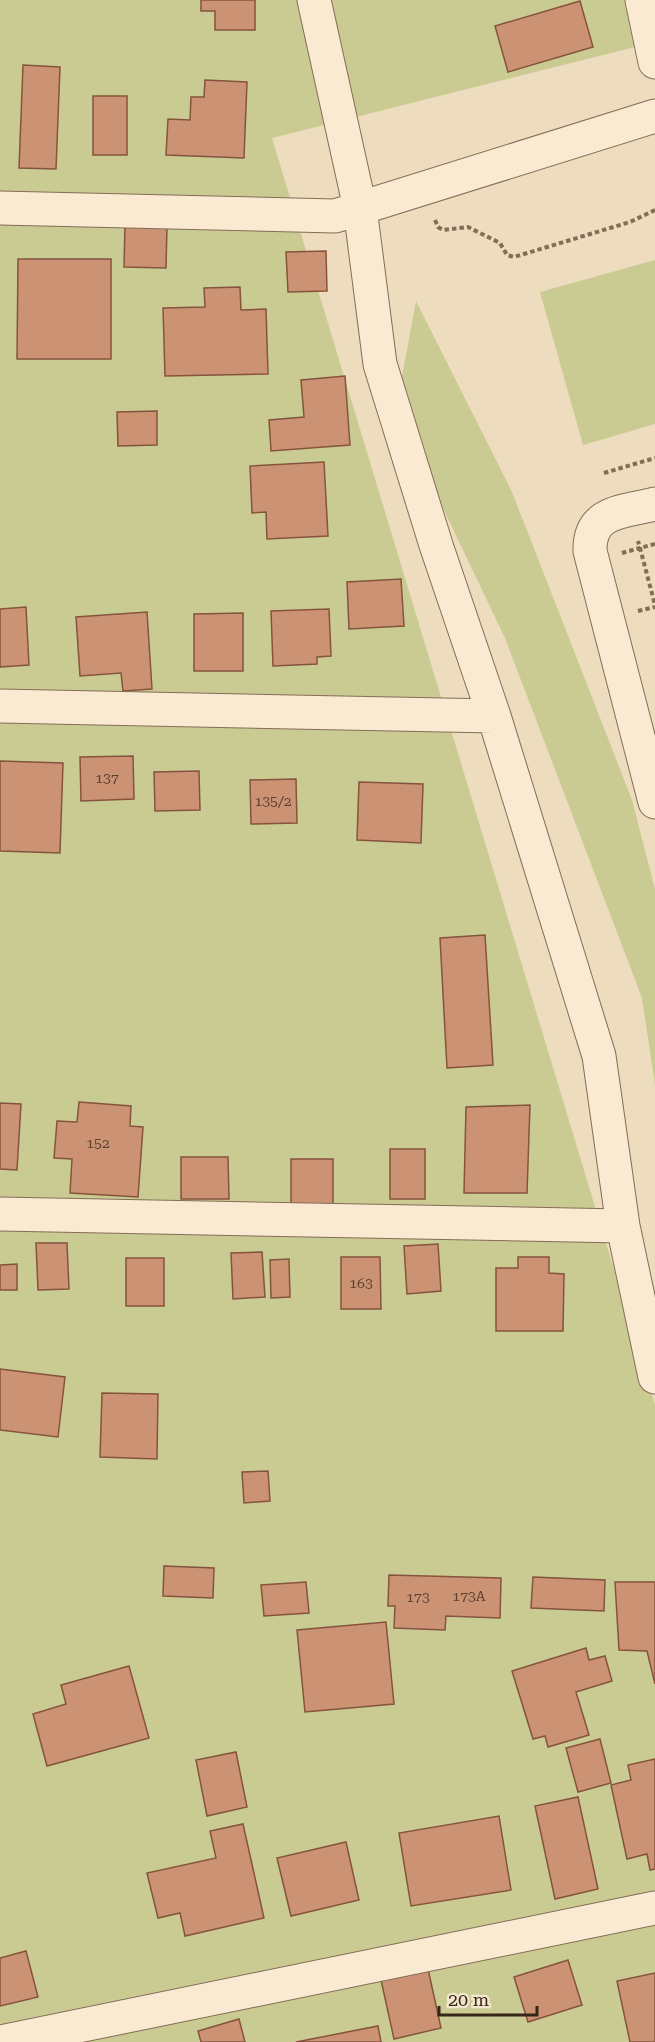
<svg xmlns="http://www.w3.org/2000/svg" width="655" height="2042" font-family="'Roboto Serif',serif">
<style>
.green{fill:#c9cb93}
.building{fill:#cc9274;stroke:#85543d;stroke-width:1.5}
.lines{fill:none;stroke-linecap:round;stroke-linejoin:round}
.minor-casing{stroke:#866c57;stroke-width:35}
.path{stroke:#866c57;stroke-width:4;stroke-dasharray:4.5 3;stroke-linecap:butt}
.minor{stroke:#f9ead1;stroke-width:33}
.labels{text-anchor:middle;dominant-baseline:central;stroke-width:5;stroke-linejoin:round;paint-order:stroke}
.number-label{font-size:14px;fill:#5b4132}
</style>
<rect width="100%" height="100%" fill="#eddcbe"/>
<path class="green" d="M 0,0 L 655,0 L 655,42 L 272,138 L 655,1405 L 655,2042 L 0,2042 Z
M 655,260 L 655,424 L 583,445 L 540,292 Z
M 416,301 L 512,492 L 632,800 L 655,889 L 655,1085 L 642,998 L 505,638 L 441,504 L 399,393 Z"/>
<path class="building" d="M 201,0 L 255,0 L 255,30 L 215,30 L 215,11 L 201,11 Z
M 580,1 L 593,47 L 508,72 L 495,26 Z
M 23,65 L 60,67 L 56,169 L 19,168 Z
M 205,80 L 247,82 L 244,158 L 166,155 L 168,119 L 190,120 L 191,97 L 204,97 Z
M 93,96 L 127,96 L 127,155 L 93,155 Z
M 125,225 L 167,226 L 166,268 L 124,267 Z
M 326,251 L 327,291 L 288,292 L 286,252 Z
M 18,259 L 111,259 L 111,359 L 17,359 Z
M 240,287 L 241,310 L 266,309 L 268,374 L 165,376 L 163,308 L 205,307 L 204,288 Z
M 345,376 L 350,445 L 271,451 L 269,420 L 304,417 L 301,380 Z
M 157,411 L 157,445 L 118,446 L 117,412 Z
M 324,462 L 328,536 L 267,539 L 266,512 L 252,513 L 250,466 Z
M 401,579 L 404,626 L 349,629 L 347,582 Z
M 26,607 L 29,665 L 0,667 L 0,609 Z
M 329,609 L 331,656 L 317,657 L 317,664 L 273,666 L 271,611 Z
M 147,612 L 152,689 L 123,691 L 121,673 L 80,676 L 76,617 Z
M 243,613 L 243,671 L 194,671 L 194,614 Z
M 133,756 L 134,799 L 81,801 L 80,757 Z
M 0,761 L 63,763 L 60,853 L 0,851 Z
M 199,771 L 200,810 L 155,811 L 154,772 Z
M 296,779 L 297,823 L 251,824 L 250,780 Z
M 359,782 L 423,784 L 421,843 L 357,840 Z
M 485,935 L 493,1065 L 447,1068 L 440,938 Z
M 79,1102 L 131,1106 L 130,1126 L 143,1127 L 138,1197 L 70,1193 L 72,1159 L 54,1158 L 57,1121 L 77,1122 Z
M 0,1103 L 21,1104 L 17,1170 L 0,1169 Z
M 530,1105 L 527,1193 L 464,1193 L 466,1107 Z
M 390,1149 L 425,1149 L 425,1199 L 390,1199 Z
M 181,1157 L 228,1157 L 229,1199 L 181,1199 Z
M 291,1159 L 333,1159 L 333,1209 L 291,1210 Z
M 36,1243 L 67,1243 L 69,1289 L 38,1290 Z
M 438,1244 L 441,1291 L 407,1294 L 404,1246 Z
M 262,1252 L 265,1297 L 233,1299 L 231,1253 Z
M 341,1257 L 380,1257 L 381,1309 L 341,1309 Z
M 518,1257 L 549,1257 L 549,1273 L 564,1274 L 563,1331 L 496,1331 L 496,1268 L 518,1268 Z
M 126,1258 L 164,1258 L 164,1306 L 126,1306 Z
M 289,1259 L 290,1297 L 271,1298 L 270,1260 Z
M 17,1264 L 17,1290 L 0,1290 L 0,1265 Z
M 0,1369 L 65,1377 L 58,1437 L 0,1430 Z
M 102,1393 L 158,1394 L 157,1459 L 100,1457 Z
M 268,1471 L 270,1501 L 244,1503 L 242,1472 Z
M 164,1566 L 214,1568 L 213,1598 L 163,1596 Z
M 389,1575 L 501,1578 L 500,1618 L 446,1616 L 445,1630 L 394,1628 L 395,1606 L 388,1606 Z
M 533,1577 L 605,1580 L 604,1611 L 531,1608 Z
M 306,1582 L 309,1613 L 264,1616 L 261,1585 Z
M 615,1582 L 655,1582 L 655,1684 L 647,1651 L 619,1650 Z
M 386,1622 L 394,1704 L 305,1712 L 297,1630 Z
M 586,1648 L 589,1660 L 605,1656 L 612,1681 L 576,1692 L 589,1735 L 548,1747 L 545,1736 L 533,1739 L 512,1671 Z
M 129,1666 L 149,1738 L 47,1766 L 33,1714 L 66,1704 L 61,1685 Z
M 600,1739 L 611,1783 L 578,1792 L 566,1748 Z
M 236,1752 L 247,1807 L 207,1816 L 196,1760 Z
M 655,1759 L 655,1869 L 650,1870 L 647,1854 L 627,1859 L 611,1785 L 631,1780 L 628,1765 Z
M 578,1797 L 598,1889 L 555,1899 L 535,1806 Z
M 499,1816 L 511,1890 L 411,1906 L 399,1833 Z
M 243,1824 L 264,1918 L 185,1936 L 180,1913 L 158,1918 L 147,1873 L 216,1858 L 210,1831 Z
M 346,1842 L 359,1900 L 291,1916 L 277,1858 Z
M 26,1951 L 38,1997 L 0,2006 L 0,1958 Z
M 568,1960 L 582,2005 L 528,2022 L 514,1977 Z
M 428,1969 L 441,2028 L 394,2039 L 381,1980 Z
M 655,1973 L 655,2042 L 630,2042 L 617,1981 Z
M 239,2019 L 245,2042 L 201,2042 L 198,2031 Z
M 378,2026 L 381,2042 L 296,2042 Z"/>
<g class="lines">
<g class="minor-casing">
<path id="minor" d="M 314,0 L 360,208 L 380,364 L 436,545 L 494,716 L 599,1056 L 623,1226 L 655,1377
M 642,0 L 655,62
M 0,208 L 335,216 L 655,116
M 655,504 C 624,512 589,510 590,551 L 655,802
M 0,706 L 494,716
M 0,1214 L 623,1226
M 0,2042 L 655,1908"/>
</g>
<path class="path" d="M 435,220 L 438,227 L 443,230 L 468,227 L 500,243 L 507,255 L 514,257 L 630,222 L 655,210
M 604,473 L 655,458
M 655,544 L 640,548 L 655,605
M 622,553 L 640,548 L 638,541
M 638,611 L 655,607"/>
<use href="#minor" class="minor"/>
</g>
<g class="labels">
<g class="number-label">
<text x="107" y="778">137</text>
<text x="273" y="801">135/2</text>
<text x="98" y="1143">152</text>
<text x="361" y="1283">163</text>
<text x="469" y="1596">173А</text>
<text x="418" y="1597">173</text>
</g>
</g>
<path d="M439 2006v9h98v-9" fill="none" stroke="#35261c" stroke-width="3"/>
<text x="448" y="2006" font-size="18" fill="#35261c" stroke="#f5e7ce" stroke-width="4.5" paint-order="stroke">20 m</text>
</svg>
